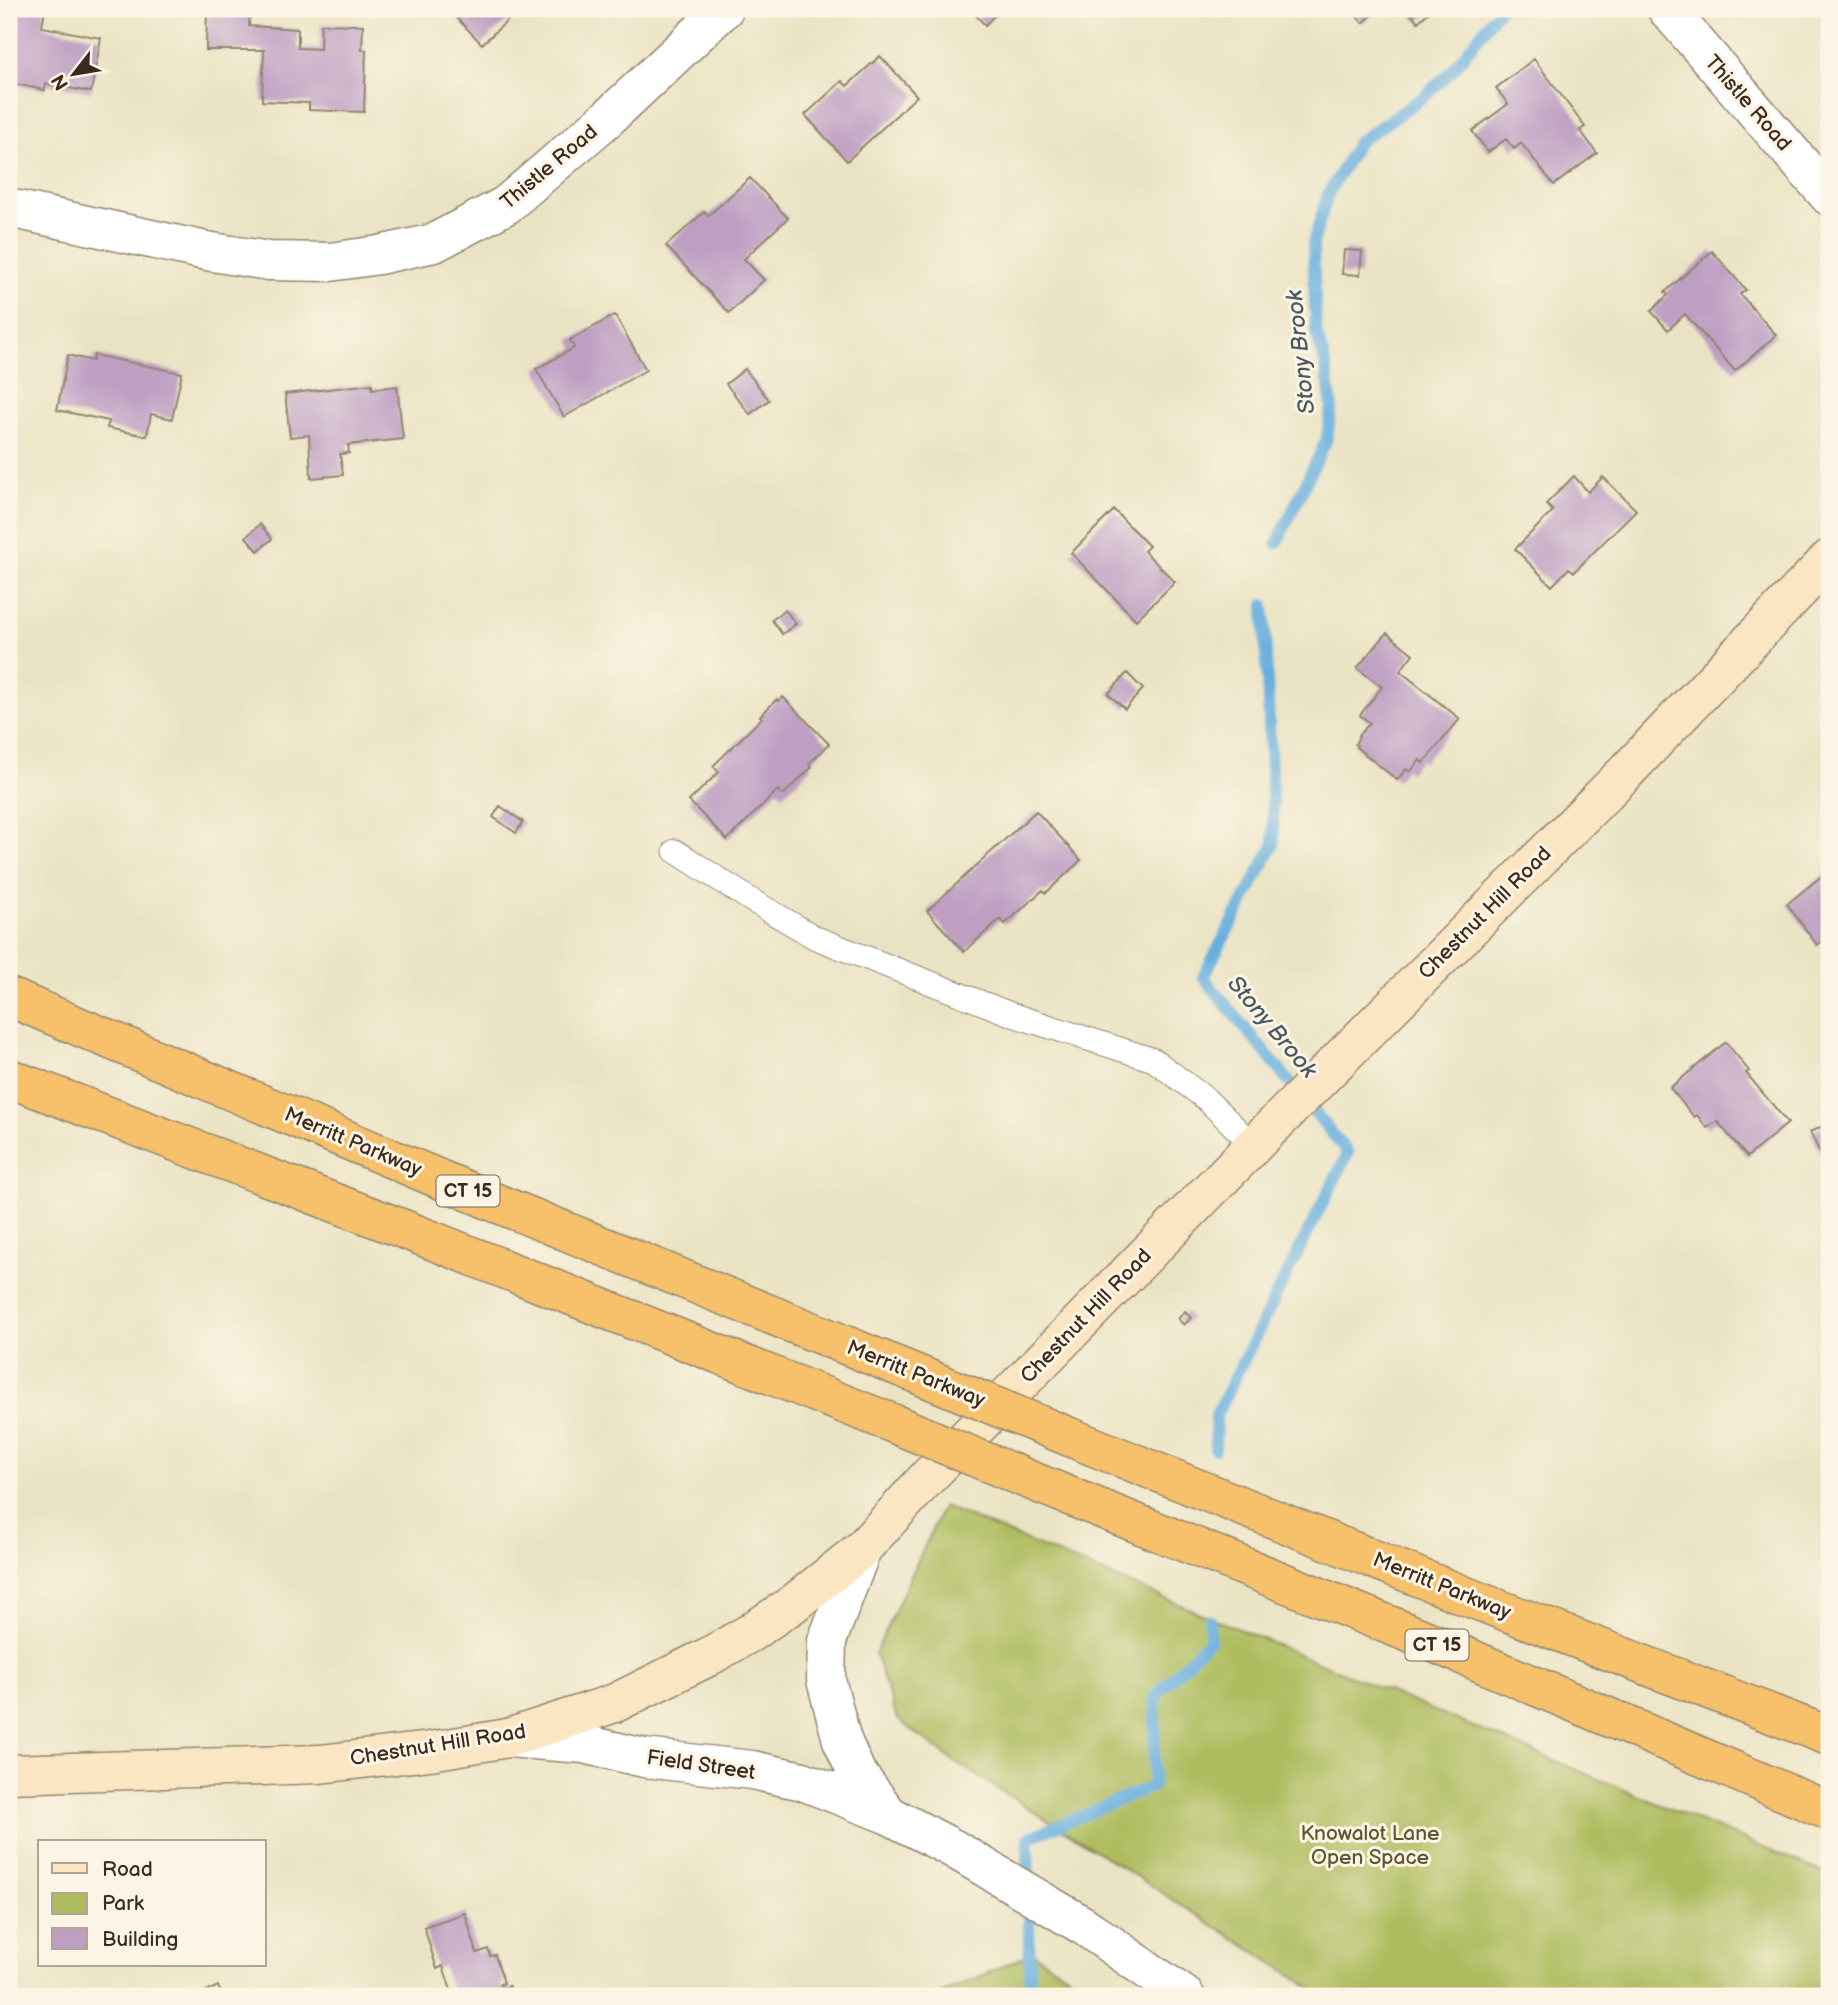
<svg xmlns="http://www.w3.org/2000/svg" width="1838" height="2005" font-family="'Balsamiq Sans',sans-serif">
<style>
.green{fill:#aebc5e;stroke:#74733e;stroke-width:2}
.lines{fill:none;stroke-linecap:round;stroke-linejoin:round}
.stream{stroke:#66afde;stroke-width:12}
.building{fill:#be9fc3}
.lane-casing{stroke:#928670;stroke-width:25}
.street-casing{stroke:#928670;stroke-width:41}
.secondary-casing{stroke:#928670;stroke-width:41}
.highway-casing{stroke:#928670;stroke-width:41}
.lane{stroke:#fff;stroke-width:23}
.street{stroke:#fff;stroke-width:38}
.secondary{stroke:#fbe6c4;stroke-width:38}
.highway{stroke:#f6c16b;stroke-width:38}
.highway-bridge-casing{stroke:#928670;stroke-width:41;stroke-linecap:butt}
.highway-bridge{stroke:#f6c16b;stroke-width:38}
.labels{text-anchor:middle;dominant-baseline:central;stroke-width:6;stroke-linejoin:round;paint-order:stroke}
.shield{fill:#fcf5e5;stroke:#75675a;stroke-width:2}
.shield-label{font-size:19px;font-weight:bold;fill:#3b2a1e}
.street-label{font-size:21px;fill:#3b2a1e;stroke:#fcf5e5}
.park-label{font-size:21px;fill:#5e5631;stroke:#fcf5e5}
.water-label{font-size:23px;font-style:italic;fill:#4a5961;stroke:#fcf5e5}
</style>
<rect width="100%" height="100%" fill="#fcf5e5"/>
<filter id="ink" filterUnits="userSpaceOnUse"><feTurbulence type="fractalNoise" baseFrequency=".0143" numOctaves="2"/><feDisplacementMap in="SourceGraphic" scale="14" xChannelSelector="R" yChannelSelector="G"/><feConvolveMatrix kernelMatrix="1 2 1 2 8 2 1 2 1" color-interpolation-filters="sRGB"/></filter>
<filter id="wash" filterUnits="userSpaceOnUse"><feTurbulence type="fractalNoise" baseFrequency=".00686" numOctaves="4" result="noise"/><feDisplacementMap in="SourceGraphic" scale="28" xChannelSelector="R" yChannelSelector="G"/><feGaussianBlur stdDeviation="1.57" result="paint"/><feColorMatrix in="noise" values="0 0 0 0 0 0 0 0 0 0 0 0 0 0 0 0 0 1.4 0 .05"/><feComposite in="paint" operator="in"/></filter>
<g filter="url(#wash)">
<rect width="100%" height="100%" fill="#eae3c3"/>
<path class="green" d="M 943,1506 L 1829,1875 L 1829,1996 L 1325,1996 L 951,1759 L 897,1719 L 875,1654 Z
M 1033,1953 L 1100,1996 L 936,1996 Z"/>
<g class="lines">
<path class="stream" d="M 1277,543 L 1326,441 L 1332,407 L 1326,366 L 1316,331 L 1313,243 L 1328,194 L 1358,142 L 1421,99 L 1452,71 L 1500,9
M 1215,1449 L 1216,1415 L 1348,1153 L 1203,977 L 1274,844 L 1264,605
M 1030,1996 L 1028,1838 L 1153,1786 L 1156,1695 L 1210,1639 L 1209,1620"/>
</g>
<g id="blocks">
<path class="building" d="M 11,9 L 45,9 L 42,27 L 101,38 L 91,92 L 46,84 L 45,90 L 9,83 L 9,19 Z
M 207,9 L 250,9 L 249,26 L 298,29 L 298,48 L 320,49 L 321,24 L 363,25 L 362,50 L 366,50 L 364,112 L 309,110 L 309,103 L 262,101 L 264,50 L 206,50 Z
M 448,9 L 520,9 L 482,44 Z
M 970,9 L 1001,9 L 985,25 Z
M 1350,9 L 1379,9 L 1363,23 Z
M 1407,9 L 1432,9 L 1418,22 Z
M 1820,9 L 1829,9 L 1829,20 Z
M 880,56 L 917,96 L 847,161 L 805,115 L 842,81 L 847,86 Z
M 1534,59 L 1585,127 L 1580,130 L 1597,153 L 1554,185 L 1521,143 L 1514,149 L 1506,139 L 1488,152 L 1472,131 L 1508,104 L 1496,88 Z
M 750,178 L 788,218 L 744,259 L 764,280 L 729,313 L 666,246 L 705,211 L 708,216 Z
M 1344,250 L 1362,251 L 1360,275 L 1342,274 Z
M 1712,251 L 1746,290 L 1740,294 L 1776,335 L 1735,371 L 1685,314 L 1668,330 L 1651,311 L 1668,295 L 1665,292 Z
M 615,315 L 646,370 L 564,417 L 536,369 L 574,348 L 570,340 Z
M 68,355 L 93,361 L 94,355 L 182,373 L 172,419 L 151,414 L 147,436 L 107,428 L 109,421 L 57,410 Z
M 745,369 L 769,400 L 750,414 L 726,384 Z
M 372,384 L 372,389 L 397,386 L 403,439 L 348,445 L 349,453 L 340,454 L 343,475 L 311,478 L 309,435 L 290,437 L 285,394 Z
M 1574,476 L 1588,492 L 1603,477 L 1636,510 L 1574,572 L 1569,568 L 1552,586 L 1515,549 L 1553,511 L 1546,504 Z
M 1114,510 L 1149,546 L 1144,551 L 1175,582 L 1136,620 L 1071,553 Z
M 260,524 L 272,539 L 258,551 L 246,537 Z
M 785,610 L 796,624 L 782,634 L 772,620 Z
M 1387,633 L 1413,654 L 1400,671 L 1460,719 L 1423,763 L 1420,760 L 1410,772 L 1406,769 L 1397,780 L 1356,747 L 1357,745 L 1355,744 L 1359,737 L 1358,736 L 1370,723 L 1360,715 L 1382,687 L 1357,668 Z
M 1127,673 L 1143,689 L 1125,709 L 1108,694 Z
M 783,697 L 829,744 L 809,764 L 812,767 L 783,795 L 778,790 L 727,840 L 689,801 L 719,772 L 713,766 L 762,718 L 760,716 L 777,699 L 779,701 Z
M 500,806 L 523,822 L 516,833 L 493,817 Z
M 1036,811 L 1081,860 L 1046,893 L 1043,890 L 1005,924 L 1000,919 L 964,952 L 927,911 Z
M 1829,870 L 1829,936 L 1817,945 L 1787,904 Z
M 1726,1042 L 1749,1071 L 1746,1073 L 1788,1123 L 1747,1157 L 1717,1121 L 1707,1128 L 1697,1115 L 1694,1117 L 1670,1088 Z
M 1829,1123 L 1829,1171 L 1810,1132 Z
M 1185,1311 L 1191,1318 L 1184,1325 L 1178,1319 Z
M 465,1913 L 477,1953 L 488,1949 L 490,1956 L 495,1955 L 504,1983 L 500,1984 L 501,1988 L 509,1986 L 512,1996 L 453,1996 L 443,1966 L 437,1969 L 424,1927 Z
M 218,1986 L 222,1996 L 197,1996 Z"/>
</g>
</g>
<g filter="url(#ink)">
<use href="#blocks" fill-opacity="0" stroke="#928670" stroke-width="2"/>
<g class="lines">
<g class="lane-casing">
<path id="lane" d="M 675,851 L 751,900 L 816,938 L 1013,1015 L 1154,1060 L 1206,1099 L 1254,1146"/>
</g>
<g class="street-casing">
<path id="street" d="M 1667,9 L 1829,196
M 9,208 L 206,251 L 269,261 L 330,262 L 379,255 L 434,243 L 506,205 L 610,116 L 724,9
M 862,1549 L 827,1641 L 826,1680 L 842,1740 L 856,1772 L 889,1815
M 508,1738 L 584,1744 L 644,1758 L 752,1770 L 803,1781 L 889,1815 L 954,1849 L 1084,1926 L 1185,1996"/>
</g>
<g class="secondary-casing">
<path id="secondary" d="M 9,1774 L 320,1764 L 430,1751 L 508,1738 L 615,1703 L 708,1657 L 750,1633 L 793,1604 L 862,1549 L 926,1479 L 1260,1139 L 1625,773 L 1829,559"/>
</g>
<g class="highway-casing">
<path id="highway" d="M 9,997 L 489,1200 L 929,1379
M 9,1078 L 406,1230 L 892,1423
M 1077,1440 L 1468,1597 L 1829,1736
M 1042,1485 L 1434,1643 L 1829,1811"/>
</g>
<use href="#lane" class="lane"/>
<use href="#street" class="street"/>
<use href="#secondary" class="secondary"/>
<use href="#highway" class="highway"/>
<g class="highway-bridge-casing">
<path id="highway-bridge" d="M 929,1379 L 1077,1440
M 892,1423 L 1042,1485"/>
</g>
<use href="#highway-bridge" class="highway-bridge"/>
</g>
</g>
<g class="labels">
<g class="shield">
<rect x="436.5" y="1175.5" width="63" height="31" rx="5"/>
<rect x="1405.5" y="1629.5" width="63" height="31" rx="5"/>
</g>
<g class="shield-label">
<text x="468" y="1191">CT 15</text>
<text x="1437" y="1645">CT 15</text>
</g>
<g class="street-label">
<text transform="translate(1748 103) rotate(49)">Thistle Road</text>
<text transform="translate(549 167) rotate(-40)">Thistle Road</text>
<text transform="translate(1485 913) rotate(-45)">Chestnut Hill Road</text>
<text transform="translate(353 1142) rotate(23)">Merritt Parkway</text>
<text transform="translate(1086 1316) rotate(-46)">Chestnut Hill Road</text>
<text transform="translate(916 1374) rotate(22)">Merritt Parkway</text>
<text transform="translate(1442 1586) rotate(22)">Merritt Parkway</text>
<text transform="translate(438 1745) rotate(-9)">Chestnut Hill Road</text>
<text transform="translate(701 1765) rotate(8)">Field Street</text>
</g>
<g class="park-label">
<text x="1370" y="1833">Knowalot Lane<tspan x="1370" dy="24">Open Space</tspan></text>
</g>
<g class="water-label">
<text transform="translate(1301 352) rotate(-96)">Stony Brook</text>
<text transform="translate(1272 1027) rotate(50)">Stony Brook</text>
</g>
</g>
<rect width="1838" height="2005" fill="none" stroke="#fcf5e5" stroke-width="35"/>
<rect x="38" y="1840" width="228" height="126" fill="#fcf5e5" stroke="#afa495" stroke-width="2"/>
<rect x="52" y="1863" width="35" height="10" fill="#fbe6c4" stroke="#afa495" stroke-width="2"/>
<text x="102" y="1876" font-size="21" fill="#3b2a1e">Road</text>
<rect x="52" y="1893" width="35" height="21" fill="#aebc5e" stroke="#afa495" stroke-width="2"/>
<text x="102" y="1910" font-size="21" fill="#3b2a1e">Park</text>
<rect x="52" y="1928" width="35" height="21" fill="#be9fc3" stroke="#afa495" stroke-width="2"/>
<text x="102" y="1946" font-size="21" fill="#3b2a1e">Building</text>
<g transform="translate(74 74) rotate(239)" stroke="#fcf5e5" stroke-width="5" paint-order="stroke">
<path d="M0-5L12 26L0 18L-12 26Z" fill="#3b2a1e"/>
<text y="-10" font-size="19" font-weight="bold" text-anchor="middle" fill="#3b2a1e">N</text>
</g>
</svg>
